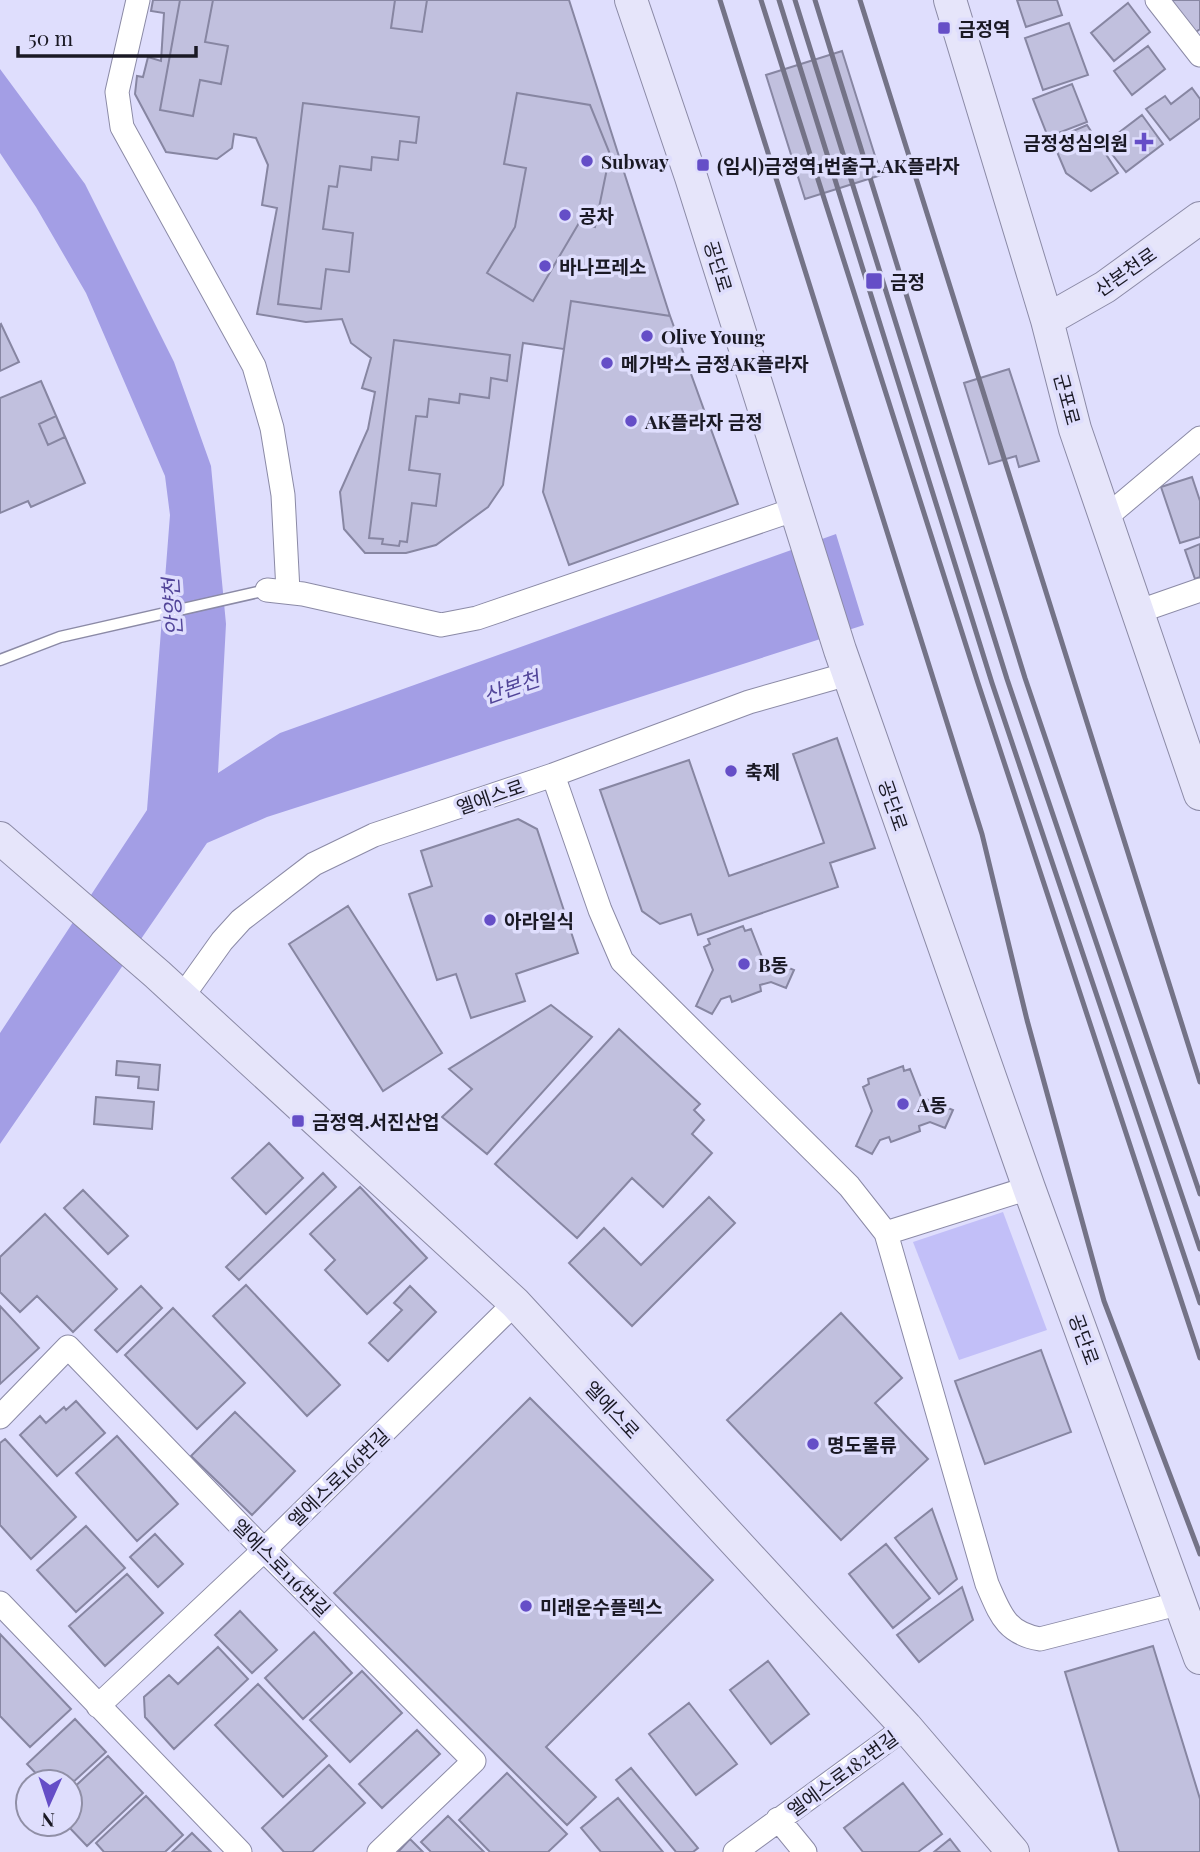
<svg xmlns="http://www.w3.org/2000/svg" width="1200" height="1852" font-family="'Playfair Display','Noto Sans KR',serif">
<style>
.green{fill:#c2bff8}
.water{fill:#a39ee5}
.building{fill:#c1c0de;stroke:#8786a2;stroke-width:2}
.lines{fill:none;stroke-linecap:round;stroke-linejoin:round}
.lane-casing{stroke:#8b8aa6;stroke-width:13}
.street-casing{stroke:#8b8aa6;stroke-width:25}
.secondary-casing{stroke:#8b8aa6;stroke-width:34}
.lane{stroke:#fff;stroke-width:10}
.street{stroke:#fff;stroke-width:23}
.secondary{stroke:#e6e5fa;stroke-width:32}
.rail{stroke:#747387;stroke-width:5}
.poi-dot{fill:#654ec7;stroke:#dfdefd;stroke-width:2.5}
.labels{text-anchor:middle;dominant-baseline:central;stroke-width:7;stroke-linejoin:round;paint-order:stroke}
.poi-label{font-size:19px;font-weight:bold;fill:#1a1924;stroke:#dfdefd;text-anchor:start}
.street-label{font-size:19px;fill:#1a1924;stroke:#dfdefd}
.water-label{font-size:21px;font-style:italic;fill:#524599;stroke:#dfdefd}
</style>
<rect width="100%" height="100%" fill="#dfdefd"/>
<path class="green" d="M 1003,1212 L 1047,1330 L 959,1360 L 913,1242 Z"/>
<path class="water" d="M 0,69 L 85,184 L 174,362 L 211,466 L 226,624 L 218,773 L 280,733 L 836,534 L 864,625 L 267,817 L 207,843 L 0,1144 L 0,1033 L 147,810 L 170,515 L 165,476 L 86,293 L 36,207 L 0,153 Z"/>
<path class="building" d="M 153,0 L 569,0 L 670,316 L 738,504 L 569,565 L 543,492 L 564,349 L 523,343 L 503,485 L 488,507 L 436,545 L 406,553 L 365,553 L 344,529 L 340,492 L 368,429 L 375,392 L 362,388 L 371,358 L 351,343 L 342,319 L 306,322 L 257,314 L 277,208 L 262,205 L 268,165 L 256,138 L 234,134 L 232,148 L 217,159 L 166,152 L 135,94 L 137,76 L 143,77 L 148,57 L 161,61 L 164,13 L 151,11 Z
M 180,0 L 213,0 L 205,42 L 228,46 L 221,84 L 200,80 L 193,116 L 160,110 Z
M 395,0 L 427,0 L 422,32 L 391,28 Z
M 1017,0 L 1057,0 L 1062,15 L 1026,27 Z
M 1172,0 L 1200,0 L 1200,29 L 1193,34 L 1172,4 Z
M 1128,3 L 1150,32 L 1114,61 L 1091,33 Z
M 1069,23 L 1088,75 L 1043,90 L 1025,38 Z
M 1148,46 L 1165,69 L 1132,95 L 1114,71 Z
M 842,51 L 881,175 L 805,199 L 766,75 Z
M 1072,84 L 1087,122 L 1048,137 L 1033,99 Z
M 1192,88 L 1200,99 L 1200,118 L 1170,140 L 1146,109 L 1165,96 L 1171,104 Z
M 517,93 L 590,105 L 610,154 L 595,227 L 579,223 L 533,301 L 487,273 L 515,227 L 526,168 L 504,164 Z
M 303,103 L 419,117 L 416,143 L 400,141 L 398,160 L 372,157 L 371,170 L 340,166 L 337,187 L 329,186 L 323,229 L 353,233 L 349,272 L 326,269 L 321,309 L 278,304 Z
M 1142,115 L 1163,144 L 1126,172 L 1104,144 Z
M 1087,125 L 1118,173 L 1091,191 L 1066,173 L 1052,140 Z
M 571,301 L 670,316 L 738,504 L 569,565 L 543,492 Z
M 1,324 L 19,362 L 0,371 L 0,325 Z
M 394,340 L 510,355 L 507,381 L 491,378 L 489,398 L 460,394 L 459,403 L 429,399 L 427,417 L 416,416 L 409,470 L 440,474 L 436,506 L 412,503 L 407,542 L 400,541 L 399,546 L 382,544 L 383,539 L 369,538 Z
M 1009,369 L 1039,461 L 1019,467 L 1016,456 L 989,464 L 964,383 Z
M 41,381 L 85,483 L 31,507 L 28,501 L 0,513 L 0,398 Z
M 56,416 L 65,437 L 48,445 L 39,424 Z
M 1192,477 L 1200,501 L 1200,537 L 1180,543 L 1161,487 Z
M 1200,544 L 1200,577 L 1195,579 L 1185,550 Z
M 837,738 L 875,848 L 830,863 L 838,887 L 698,935 L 691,914 L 660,924 L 642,911 L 600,790 L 689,760 L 729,876 L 824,843 L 793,754 Z
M 518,819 L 537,829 L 578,953 L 516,974 L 525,1001 L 471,1018 L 456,974 L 437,980 L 409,894 L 432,886 L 421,851 Z
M 348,906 L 442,1053 L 383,1091 L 289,944 Z
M 743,926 L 745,931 L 751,929 L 762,957 L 794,970 L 786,988 L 771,982 L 760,985 L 761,991 L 732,1002 L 730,996 L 721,999 L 712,1014 L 696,1006 L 713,970 L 704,947 L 710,944 L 708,939 Z
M 551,1005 L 592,1037 L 487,1154 L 442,1117 L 472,1089 L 449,1069 Z
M 619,1029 L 700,1104 L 694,1110 L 704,1120 L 692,1134 L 712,1153 L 663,1207 L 632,1178 L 577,1238 L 495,1164 Z
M 117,1061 L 160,1065 L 158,1090 L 138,1088 L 139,1077 L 116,1075 Z
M 903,1066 L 904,1071 L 910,1069 L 921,1097 L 953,1110 L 945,1128 L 930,1122 L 919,1126 L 920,1131 L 891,1142 L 889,1137 L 880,1140 L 872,1154 L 856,1146 L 872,1111 L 863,1087 L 869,1084 L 868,1079 Z
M 96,1097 L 154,1102 L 152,1129 L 94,1124 Z
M 269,1143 L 303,1178 L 266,1214 L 232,1178 Z
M 323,1173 L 336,1187 L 239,1280 L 226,1267 Z
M 360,1187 L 427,1258 L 367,1314 L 325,1270 L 335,1260 L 310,1234 Z
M 83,1190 L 128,1236 L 108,1254 L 64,1208 Z
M 709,1197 L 735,1223 L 632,1326 L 569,1263 L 604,1228 L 641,1265 Z
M 45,1214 L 117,1289 L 73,1332 L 37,1296 L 20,1312 L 0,1292 L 0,1257 Z
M 246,1285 L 340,1385 L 307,1416 L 213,1316 Z
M 141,1286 L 162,1308 L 117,1352 L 95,1330 Z
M 410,1286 L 436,1312 L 388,1361 L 369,1343 L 402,1310 L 394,1303 Z
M 0,1306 L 39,1348 L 0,1384 Z
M 173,1308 L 245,1383 L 197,1429 L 125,1355 Z
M 841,1313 L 902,1378 L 875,1403 L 928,1459 L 841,1540 L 727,1420 Z
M 1041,1350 L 1071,1432 L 985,1464 L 955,1381 Z
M 530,1398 L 713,1580 L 546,1747 L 596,1797 L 567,1825 L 334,1593 Z
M 76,1401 L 105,1433 L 57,1476 L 20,1435 L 40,1416 L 46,1423 L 64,1407 L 66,1410 Z
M 235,1412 L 295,1471 L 252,1515 L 191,1456 Z
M 117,1436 L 178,1504 L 137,1541 L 76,1473 Z
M 5,1439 L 76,1517 L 31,1559 L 0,1525 L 0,1443 Z
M 932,1509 L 957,1579 L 939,1594 L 895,1538 Z
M 86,1526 L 125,1568 L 76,1612 L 37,1570 Z
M 155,1534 L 183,1564 L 158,1587 L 130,1557 Z
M 886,1544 L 930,1598 L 893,1628 L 849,1574 Z
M 127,1574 L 163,1613 L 105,1666 L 69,1626 Z
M 962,1587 L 973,1620 L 919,1662 L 897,1635 Z
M 240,1611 L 277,1650 L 252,1673 L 215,1635 Z
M 314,1632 L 352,1673 L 303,1719 L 265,1678 Z
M 0,1634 L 71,1709 L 30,1747 L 0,1716 Z
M 1153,1646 L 1200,1799 L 1200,1852 L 1119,1852 L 1065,1672 Z
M 218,1647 L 248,1679 L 174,1749 L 145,1717 L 144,1697 L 169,1675 L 178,1684 Z
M 768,1661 L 809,1714 L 771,1744 L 730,1690 Z
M 362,1671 L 402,1713 L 350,1762 L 310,1720 Z
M 258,1684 L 327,1756 L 283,1797 L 215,1725 Z
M 689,1703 L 737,1764 L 696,1795 L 649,1734 Z
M 75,1719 L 106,1752 L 70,1785 L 70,1782 L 44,1782 L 27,1764 Z
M 417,1730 L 440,1754 L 382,1808 L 359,1784 Z
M 108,1756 L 143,1793 L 87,1846 L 66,1824 L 70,1824 L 70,1791 Z
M 329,1765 L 365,1803 L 312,1852 L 284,1852 L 262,1828 Z
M 631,1768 L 698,1848 L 693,1852 L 676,1852 L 616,1780 Z
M 507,1773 L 567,1834 L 548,1852 L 490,1852 L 459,1820 Z
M 903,1783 L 942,1834 L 918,1852 L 863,1852 L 844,1828 Z
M 146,1796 L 183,1835 L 165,1852 L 104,1852 L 96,1843 Z
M 618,1798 L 663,1852 L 601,1852 L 581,1828 Z
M 448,1816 L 484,1852 L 431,1852 L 421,1842 Z
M 192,1833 L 211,1852 L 172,1852 Z
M 410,1839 L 423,1852 L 398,1852 Z
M 950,1839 L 960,1852 L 934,1852 Z"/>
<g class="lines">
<g class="lane-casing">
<path id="lane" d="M 0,660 L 60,637 L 267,590"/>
</g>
<g class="street-casing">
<path id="street" d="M 138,0 L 117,92 L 122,127 L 254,366 L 272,428 L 283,495 L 288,591
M 1157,0 L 1200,55
M 1105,518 L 1200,438
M 267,590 L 303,594 L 441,625 L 477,618 L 796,509
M 1137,612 L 1200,590
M 553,775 L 600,910 L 622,961 L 849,1186 L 886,1233 L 987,1584 C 1000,1613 1005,1633 1040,1639 L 1181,1603
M 182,997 L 222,941 L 241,920 L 314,864 L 374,835 L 553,775 L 749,702 L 848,674
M 886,1233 L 1029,1188
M 0,1417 L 68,1347 L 264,1550 L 474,1761 L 379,1852
M 0,1603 L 240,1852
M 98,1706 L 264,1550 L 515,1303
M 778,1819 L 805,1852
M 735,1852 L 906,1727"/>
</g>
<g class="secondary-casing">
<path id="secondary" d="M 631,0 L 691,177 L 840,650 L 1029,1188 L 1200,1658
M 950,0 L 1047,320 L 1075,429 L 1200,794
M 1047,320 L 1105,287 L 1200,218
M 0,838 L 157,974 L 515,1303 L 906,1727 L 1013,1852"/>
</g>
<use href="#lane" class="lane"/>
<use href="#street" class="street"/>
<use href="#secondary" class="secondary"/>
<path class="rail" d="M 720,0 L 982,834 L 1027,1020 L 1104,1301 L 1200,1554
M 761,0 L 978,683 L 1200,1358
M 779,0 L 992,683 L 1200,1303
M 795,0 L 1007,679 L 1200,1249
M 815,0 L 1025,678 L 1200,1194
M 860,0 L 1200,1082"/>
</g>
<g class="poi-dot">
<rect x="937" y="21" width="14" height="14" rx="3.5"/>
<path d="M1140.5 131.5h7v7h7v7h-7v7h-7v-7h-7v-7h7z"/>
<circle cx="587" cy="161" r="7"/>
<rect x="696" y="158" width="14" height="14" rx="3.5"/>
<circle cx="565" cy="215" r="7"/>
<circle cx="545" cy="266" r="7"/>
<rect x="865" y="272" width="18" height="18" rx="3.5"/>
<circle cx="647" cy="336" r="7"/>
<circle cx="607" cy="363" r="7"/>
<circle cx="631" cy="421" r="7"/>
<circle cx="731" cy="771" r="7"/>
<circle cx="490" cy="920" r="7"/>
<circle cx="744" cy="964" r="7"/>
<circle cx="903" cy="1104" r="7"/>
<rect x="291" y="1114" width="14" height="14" rx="3.5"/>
<circle cx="813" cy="1444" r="7"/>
<circle cx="526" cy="1606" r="7"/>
</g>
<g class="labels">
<g class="poi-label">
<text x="958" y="28">금정역</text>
<text x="1128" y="142" text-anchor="end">금정성심의원</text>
<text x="601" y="161">Subway</text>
<text x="717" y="165">(임시)금정역1번출구.AK플라자</text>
<text x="579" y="215">공차</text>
<text x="559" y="266">바나프레소</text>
<text x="890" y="281">금정</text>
<text x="661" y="336">Olive Young</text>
<text x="621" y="363">메가박스 금정AK플라자</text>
<text x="645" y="421">AK플라자 금정</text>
<text x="745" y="771">축제</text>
<text x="504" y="920">아라일식</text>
<text x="758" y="964">B동</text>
<text x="917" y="1104">A동</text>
<text x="312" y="1121">금정역.서진산업</text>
<text x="827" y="1444">명도물류</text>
<text x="540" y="1606">미래운수플렉스</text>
</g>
<g class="street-label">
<text transform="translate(719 266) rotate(73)">공단로</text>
<text transform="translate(1125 271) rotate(-35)">산본천로</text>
<text transform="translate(1068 399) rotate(75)">군포로</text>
<text transform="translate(490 796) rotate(-19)">엘에스로</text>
<text transform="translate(894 805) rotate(71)">공단로</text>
<text transform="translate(1085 1339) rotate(70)">공단로</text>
<text transform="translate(613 1409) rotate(47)">엘에스로</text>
<text transform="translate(338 1477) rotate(-44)">엘에스로166번길</text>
<text transform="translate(282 1567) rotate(45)">엘에스로116번길</text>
<text transform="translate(842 1773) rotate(-36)">엘에스로182번길</text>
</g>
<g class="water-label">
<text transform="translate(171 607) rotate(-94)">안양천</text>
<text transform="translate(511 686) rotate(-19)">산본천</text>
</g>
</g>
<g transform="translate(49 1803) rotate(183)"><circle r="33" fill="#dfdefd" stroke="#908fa6" stroke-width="2"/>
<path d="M0-5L12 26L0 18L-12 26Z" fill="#654ec7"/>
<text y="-10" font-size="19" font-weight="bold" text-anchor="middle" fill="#1a1924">N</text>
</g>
<path d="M18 46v10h178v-10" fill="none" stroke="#1a1924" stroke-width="3.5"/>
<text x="28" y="46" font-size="21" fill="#1a1924" stroke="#dfdefd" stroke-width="5" paint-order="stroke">50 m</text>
</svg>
